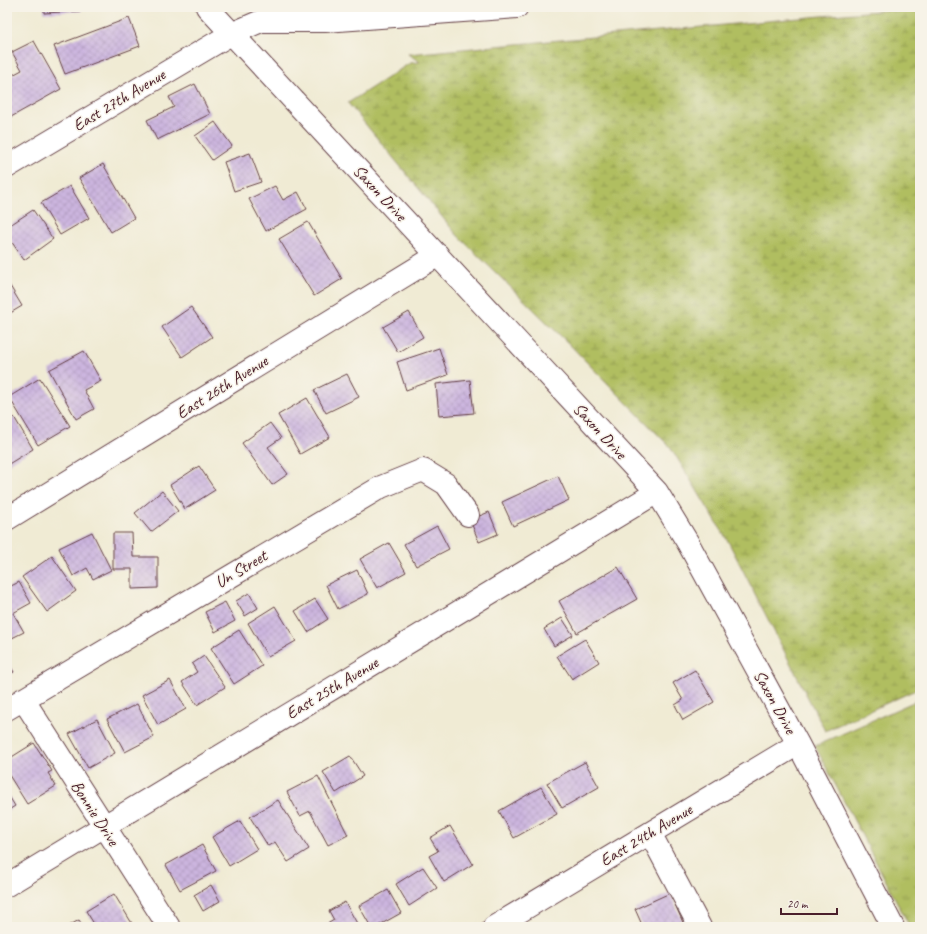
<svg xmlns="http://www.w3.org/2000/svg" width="927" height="934" font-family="Caveat,sans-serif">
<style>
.wetland{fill:url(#wetland-marsh);stroke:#7d6e46}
.park{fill:url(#park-tufts);stroke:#7d6e46}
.building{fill:url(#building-cross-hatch)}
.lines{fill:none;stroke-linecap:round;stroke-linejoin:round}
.minor-casing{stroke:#633e44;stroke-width:24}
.minor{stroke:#fff;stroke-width:22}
.labels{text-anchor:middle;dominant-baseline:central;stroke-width:3;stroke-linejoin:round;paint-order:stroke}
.street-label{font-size:17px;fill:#4a1f2b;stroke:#f7f3e8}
</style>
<defs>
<pattern id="wetland-marsh" width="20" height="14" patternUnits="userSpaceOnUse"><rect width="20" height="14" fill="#b0be60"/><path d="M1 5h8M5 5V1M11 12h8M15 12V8" fill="none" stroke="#919a4f"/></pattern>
<pattern id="park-tufts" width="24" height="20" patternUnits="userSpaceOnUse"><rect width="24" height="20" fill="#b0be60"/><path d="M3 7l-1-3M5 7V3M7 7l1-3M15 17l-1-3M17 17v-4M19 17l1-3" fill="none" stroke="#919a4f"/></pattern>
<pattern id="building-cross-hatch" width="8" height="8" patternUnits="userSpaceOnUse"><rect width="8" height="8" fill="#ccb5df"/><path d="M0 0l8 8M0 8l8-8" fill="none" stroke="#b19bc0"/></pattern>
</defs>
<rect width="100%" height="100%" fill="#f7f3e8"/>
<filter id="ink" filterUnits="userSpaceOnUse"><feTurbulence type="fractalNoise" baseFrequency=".025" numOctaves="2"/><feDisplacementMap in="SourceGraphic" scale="8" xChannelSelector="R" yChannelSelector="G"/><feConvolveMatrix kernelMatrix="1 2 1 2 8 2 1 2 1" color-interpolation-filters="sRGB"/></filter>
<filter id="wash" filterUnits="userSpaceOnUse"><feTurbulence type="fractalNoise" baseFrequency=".012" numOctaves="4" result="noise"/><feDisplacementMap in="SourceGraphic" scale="16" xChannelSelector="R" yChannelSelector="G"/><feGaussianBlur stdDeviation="0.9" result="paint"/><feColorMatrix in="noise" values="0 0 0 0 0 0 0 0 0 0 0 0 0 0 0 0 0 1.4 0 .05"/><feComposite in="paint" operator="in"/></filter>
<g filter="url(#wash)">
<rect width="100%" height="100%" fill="#f0ebd4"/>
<path class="wetland" d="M 920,7 L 920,688 L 825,731 L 729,543 L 671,448 L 568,343 L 457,235 L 348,103 L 410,63 L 420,62 L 408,54 Z"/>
<path class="park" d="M 920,699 L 920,927 L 910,927 L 815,746 Z"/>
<g id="blocks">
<path class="building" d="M 44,7 L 81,7 L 82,11 L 44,13 Z
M 129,18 L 140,46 L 65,74 L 54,46 Z
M 34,41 L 61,89 L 11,117 L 7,109 L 7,78 L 22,70 L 12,52 Z
M 195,84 L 210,114 L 157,140 L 147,120 L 174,107 L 169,97 Z
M 215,122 L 232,146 L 212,160 L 195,136 Z
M 250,153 L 261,182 L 234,191 L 224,162 Z
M 103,164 L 134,218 L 111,232 L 79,178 Z
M 70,186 L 89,218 L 60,235 L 41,203 Z
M 275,186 L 283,200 L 298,192 L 307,209 L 266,231 L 249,199 Z
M 33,210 L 53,239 L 24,260 L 7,235 L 7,227 Z
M 308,222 L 342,279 L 314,296 L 279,239 Z
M 7,281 L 22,306 L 7,315 Z
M 191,307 L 212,337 L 182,357 L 162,327 Z
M 409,312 L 423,337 L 398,352 L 383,327 Z
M 439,348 L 448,375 L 406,390 L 397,362 Z
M 84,351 L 101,381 L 84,390 L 94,409 L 76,419 L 49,370 Z
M 347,374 L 359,397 L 326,413 L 314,390 Z
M 40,378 L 70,426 L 38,445 L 9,397 Z
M 470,380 L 474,413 L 439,416 L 436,384 Z
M 307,398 L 330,437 L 300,454 L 278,415 Z
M 14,417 L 33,449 L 7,465 L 7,421 Z
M 270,423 L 281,438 L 268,447 L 288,474 L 272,485 L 242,443 Z
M 199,466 L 215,490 L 185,509 L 170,485 Z
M 558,476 L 569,500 L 513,526 L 502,502 Z
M 162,491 L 178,511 L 151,532 L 135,513 Z
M 489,512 L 498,534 L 479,542 L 470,520 Z
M 437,526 L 449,549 L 416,566 L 404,544 Z
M 92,532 L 111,570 L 93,579 L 87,568 L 73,576 L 59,548 Z
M 113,533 L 132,533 L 133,557 L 158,557 L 158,588 L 132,589 L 132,569 L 113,569 Z
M 389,543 L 406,572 L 377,588 L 360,559 Z
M 52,556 L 76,591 L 47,612 L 22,577 Z
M 618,567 L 637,599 L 577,633 L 559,601 Z
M 357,570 L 368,594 L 338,609 L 326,585 Z
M 19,582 L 31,603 L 13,613 L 24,632 L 12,638 L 7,629 L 7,588 Z
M 249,593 L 258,608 L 245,616 L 236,601 Z
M 315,599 L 328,619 L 308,632 L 295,611 Z
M 225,602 L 235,621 L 215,632 L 205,612 Z
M 275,606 L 296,641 L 268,657 L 248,623 Z
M 562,618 L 573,635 L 554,646 L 544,629 Z
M 239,630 L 262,666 L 234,684 L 211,648 Z
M 585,639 L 599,662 L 572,679 L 557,656 Z
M 204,656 L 225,687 L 197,705 L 182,682 L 197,672 L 192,664 Z
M 7,661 L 14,672 L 7,676 Z
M 695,670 L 714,702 L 683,720 L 675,705 L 683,700 L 673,683 Z
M 170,680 L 186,709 L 158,725 L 142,695 Z
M 137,704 L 154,737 L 125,752 L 107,719 Z
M 97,719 L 115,753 L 88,768 L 69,734 Z
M 34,743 L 52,771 L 48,773 L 56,786 L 27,804 L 7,772 L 7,760 Z
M 350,756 L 363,776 L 336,793 L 323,772 Z
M 585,762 L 599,787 L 562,808 L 547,783 Z
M 318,776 L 348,835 L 328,845 L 310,811 L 300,816 L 287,792 Z
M 541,787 L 557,814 L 514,838 L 499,811 Z
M 7,793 L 15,806 L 7,811 Z
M 278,800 L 309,849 L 288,862 L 275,842 L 268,846 L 250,817 Z
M 240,821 L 257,849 L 229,866 L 212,837 Z
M 450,826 L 473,864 L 444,882 L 429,856 L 438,851 L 430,838 Z
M 202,845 L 216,871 L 180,890 L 166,865 Z
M 423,867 L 437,888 L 409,906 L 396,884 Z
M 211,885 L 220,901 L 203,911 L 194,895 Z
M 388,890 L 401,913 L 376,927 L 371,927 L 359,906 Z
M 670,893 L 685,927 L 643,927 L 635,909 Z
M 114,894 L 133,925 L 129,927 L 96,927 L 86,911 Z
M 345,902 L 359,927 L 322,927 L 334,920 L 329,911 Z
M 79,920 L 84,927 L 67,927 Z"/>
</g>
</g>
<g filter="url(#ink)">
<use href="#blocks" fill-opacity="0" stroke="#633e44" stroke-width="1"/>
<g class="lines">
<g class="minor-casing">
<path id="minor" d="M 207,7 L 657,492 L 688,543 L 798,744 L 893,927
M 7,167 L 231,34 L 261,21 L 325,21 L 517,7
M 7,519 L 438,255
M 23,699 L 169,927
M 7,709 L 381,487 L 423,470 L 446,484 L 468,515
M 650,833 L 700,927
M 7,885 L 657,492
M 494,927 L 798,744"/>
</g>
<use href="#minor" class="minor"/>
</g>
</g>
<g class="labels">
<g class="street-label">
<text transform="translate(119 100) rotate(-31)">East 27th Avenue</text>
<text transform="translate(380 193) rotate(47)">Saxon Drive</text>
<text transform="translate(222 387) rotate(-32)">East 26th Avenue</text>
<text transform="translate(600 431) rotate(47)">Saxon Drive</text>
<text transform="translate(241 569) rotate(-31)">Un Street</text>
<text transform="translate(332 688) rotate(-31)">East 25th Avenue</text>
<text transform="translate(775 702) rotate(61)">Saxon Drive</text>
<text transform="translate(95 813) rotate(57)">Bonnie Drive</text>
<text transform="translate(646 835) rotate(-31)">East 24th Avenue</text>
</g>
</g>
<rect width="927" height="934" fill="none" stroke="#f7f3e8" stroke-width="24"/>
<path d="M781 908v6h56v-6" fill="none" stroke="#4a1f2b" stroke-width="2"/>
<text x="787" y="908" font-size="12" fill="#4a1f2b" stroke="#f7f3e8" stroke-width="3" paint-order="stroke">20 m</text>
</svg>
